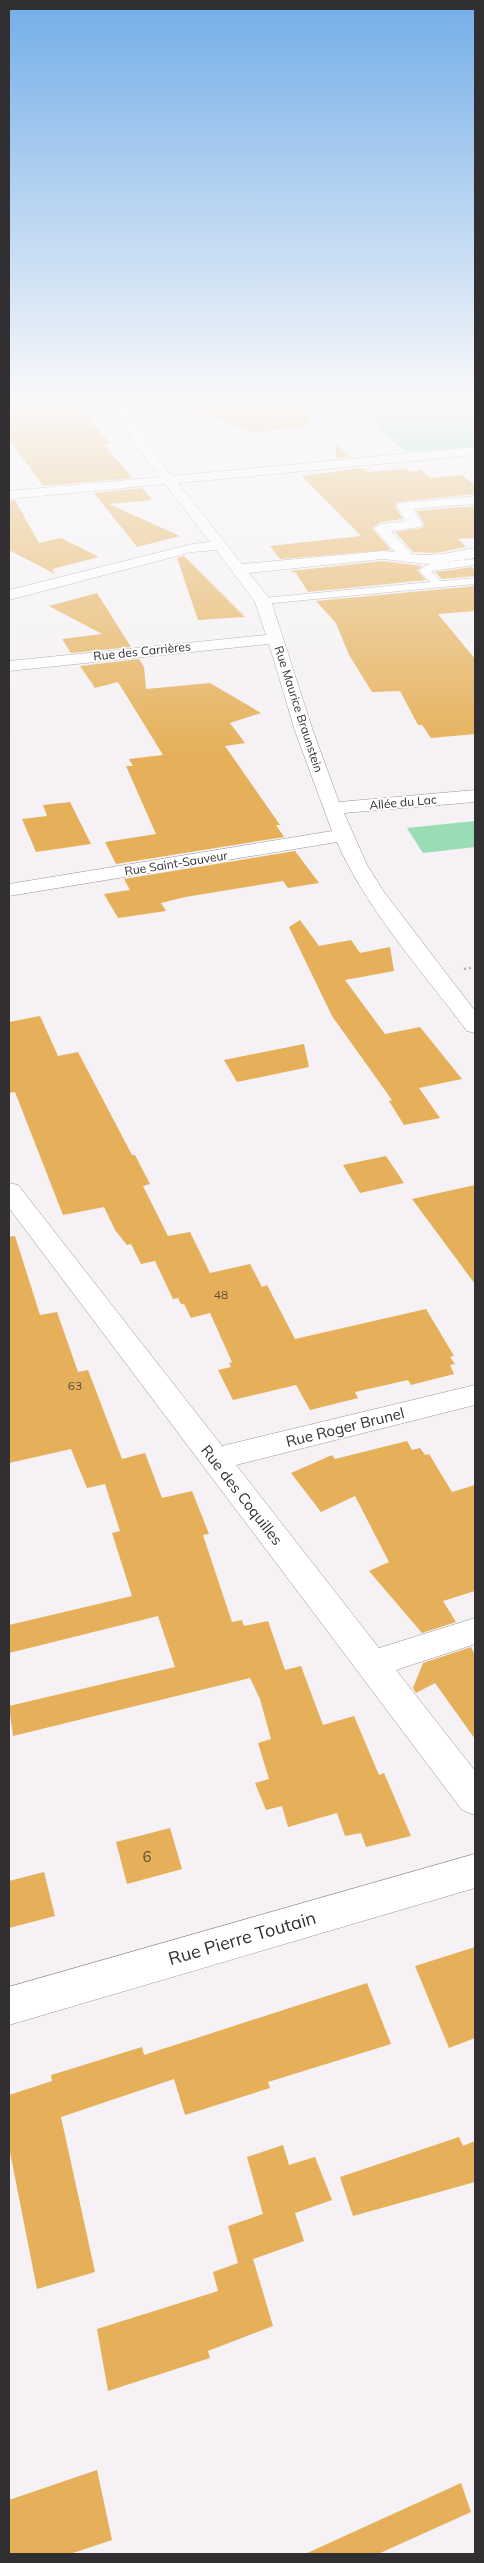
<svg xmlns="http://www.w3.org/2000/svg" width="484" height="2563" font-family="Mulish,sans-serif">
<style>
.built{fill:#ece3ec}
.green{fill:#9addb4}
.building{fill:#e5b059}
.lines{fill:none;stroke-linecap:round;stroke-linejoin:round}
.lane-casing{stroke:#989497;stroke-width:1}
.street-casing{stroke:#989497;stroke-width:1}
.path{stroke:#b4b1b4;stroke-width:2.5;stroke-dasharray:2 3;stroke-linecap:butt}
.lane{fill:#fff;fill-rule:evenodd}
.street{fill:#fff;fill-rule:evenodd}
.labels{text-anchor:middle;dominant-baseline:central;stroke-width:4;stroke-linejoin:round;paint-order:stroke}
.far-street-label{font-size:12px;fill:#312f31;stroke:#fff}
.number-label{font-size:12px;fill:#5e4f3b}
.street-label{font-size:15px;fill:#312f31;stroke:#fff}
.near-number-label{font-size:15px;fill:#5e4f3b}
.near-street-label{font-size:18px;fill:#312f31;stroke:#fff}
</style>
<rect width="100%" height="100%" fill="#f5f1f4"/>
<path class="built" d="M 144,397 L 338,397 L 372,426 L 169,445 Z
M 340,397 L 396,397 L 401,401 L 353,405 Z"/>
<path class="green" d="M 475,397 L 475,447 L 405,452 L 357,408 Z
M 475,821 L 475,847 L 423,853 L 407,828 Z"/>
<path class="building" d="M 9,397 L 69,397 L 111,444 L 104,445 L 133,478 L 43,486 L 9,439 Z
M 167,397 L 318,397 L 307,427 L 254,432 L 166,402 Z
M 335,443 L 351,457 L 336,458 Z
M 362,468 L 368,472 L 406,469 L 409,472 L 421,470 L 430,478 L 462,475 L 475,485 L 475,494 L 397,502 L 395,507 L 403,519 L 381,522 L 372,528 L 391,550 L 280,559 L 270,546 L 361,536 L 302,476 Z
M 142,488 L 152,500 L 109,504 L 180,536 L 137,547 L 94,493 Z
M 15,500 L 39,543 L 61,538 L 99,557 L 52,569 L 55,574 L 9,550 L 9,501 Z
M 475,506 L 475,538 L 458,539 L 466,547 L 436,553 L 413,552 L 395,532 L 422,528 L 424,523 L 416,511 Z
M 184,556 L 245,617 L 198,620 L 177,558 Z
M 383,561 L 423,566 L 417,570 L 426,580 L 308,592 L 296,573 L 290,571 Z
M 472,567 L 475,571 L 475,576 L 442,579 L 435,572 Z
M 475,586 L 475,611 L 438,614 L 475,659 L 475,734 L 431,738 L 422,725 L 418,725 L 400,691 L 372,692 L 349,655 L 336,623 L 316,601 Z
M 97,593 L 131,647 L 71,653 L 62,639 L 102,634 L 49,606 Z
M 139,659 L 144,667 L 146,689 L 210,683 L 261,713 L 230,723 L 245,743 L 225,746 L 280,825 L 276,825 L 284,837 L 116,864 L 105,842 L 156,834 L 126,766 L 133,766 L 129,759 L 163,755 L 118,682 L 95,688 L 80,666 Z
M 70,802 L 91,844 L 36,852 L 22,819 L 47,816 L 43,805 Z
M 295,851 L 319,883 L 288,888 L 283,881 L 185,897 L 161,903 L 166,911 L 118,918 L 104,894 L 130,890 L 124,879 Z
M 300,920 L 319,946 L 351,940 L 360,953 L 390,947 L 394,971 L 345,980 L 385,1034 L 420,1027 L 462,1079 L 419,1088 L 440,1118 L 404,1125 L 389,1101 L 392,1100 L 332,1016 L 289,927 Z
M 40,1016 L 58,1056 L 78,1052 L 132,1155 L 135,1155 L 150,1184 L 143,1186 L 168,1236 L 190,1232 L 210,1273 L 250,1264 L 262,1287 L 267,1285 L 295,1339 L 426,1309 L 454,1356 L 450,1357 L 455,1364 L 450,1365 L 454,1374 L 411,1385 L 408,1380 L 355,1392 L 358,1398 L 310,1410 L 296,1385 L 233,1400 L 218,1370 L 231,1367 L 229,1363 L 232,1362 L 210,1313 L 191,1318 L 184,1304 L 181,1304 L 178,1298 L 173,1299 L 155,1261 L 141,1264 L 131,1244 L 127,1245 L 115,1230 L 104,1207 L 63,1215 L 15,1092 L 9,1093 L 9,1022 Z
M 304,1044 L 309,1067 L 237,1082 L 224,1060 Z
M 386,1156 L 404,1183 L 360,1193 L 343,1165 Z
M 475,1185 L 475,1284 L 412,1199 Z
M 15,1236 L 40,1315 L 57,1312 L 78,1372 L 88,1370 L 122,1459 L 145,1453 L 162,1498 L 192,1491 L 209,1534 L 203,1535 L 232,1622 L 242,1620 L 244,1626 L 268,1621 L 285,1670 L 301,1666 L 323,1725 L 354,1716 L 379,1775 L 384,1773 L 411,1836 L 366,1847 L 361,1833 L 345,1836 L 337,1813 L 288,1827 L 282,1806 L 266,1810 L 255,1783 L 269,1779 L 258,1743 L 271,1739 L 260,1699 L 250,1678 L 13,1736 L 9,1706 L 175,1667 L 158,1616 L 9,1653 L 9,1625 L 132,1596 L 112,1533 L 120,1531 L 105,1484 L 87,1488 L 71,1449 L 9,1463 L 9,1237 Z
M 407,1441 L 412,1450 L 420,1448 L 425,1455 L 429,1454 L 452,1492 L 475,1485 L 475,1591 L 443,1601 L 456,1622 L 422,1633 L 369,1571 L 389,1562 L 355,1496 L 321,1512 L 291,1473 L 332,1455 L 335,1459 Z
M 471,1647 L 475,1655 L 475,1739 L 435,1683 L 416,1693 L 413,1688 L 423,1663 Z
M 170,1828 L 182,1869 L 127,1884 L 116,1842 Z
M 44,1872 L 55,1916 L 9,1928 L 9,1881 Z
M 475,1947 L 475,2038 L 449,2048 L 415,1966 Z
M 367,1983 L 391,2044 L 268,2082 L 270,2088 L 185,2115 L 174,2079 L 61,2117 L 95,2272 L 37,2289 L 9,2147 L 9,2095 L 52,2081 L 51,2075 L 142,2047 L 144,2055 Z
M 459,2137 L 463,2146 L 475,2141 L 475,2182 L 353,2216 L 340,2177 Z
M 283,2145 L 289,2165 L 315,2157 L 332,2200 L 295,2213 L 304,2241 L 253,2259 L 273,2326 L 208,2351 L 210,2358 L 108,2391 L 97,2329 L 218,2291 L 213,2272 L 238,2263 L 228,2226 L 263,2214 L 247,2157 Z
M 97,2470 L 112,2540 L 70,2554 L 9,2554 L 9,2500 Z
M 461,2483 L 471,2512 L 378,2554 L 305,2554 Z"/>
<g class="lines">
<g class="lane-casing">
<path id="lane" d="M 475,559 L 475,565 L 431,571 L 441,581 L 475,578 L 475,584 L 263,604 L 257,601 L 263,598 L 430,582 L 419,570 L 431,563 Z"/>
</g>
<g class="street-casing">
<path id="street" d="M 108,397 L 120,397 L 150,447 L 172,476 L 475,447 L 475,455 L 178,483 L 242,564 L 383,551 L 395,552 L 374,528 L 381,524 L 406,521 L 397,506 L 399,503 L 475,496 L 475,504 L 413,509 L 422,524 L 420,527 L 391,531 L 412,554 C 434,557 454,552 475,548 L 475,557 L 470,559 L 426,564 L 383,559 L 249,573 L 271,601 L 313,731 L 339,802 L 475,790 L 475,802 L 344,813 L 367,865 L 384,892 L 475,1011 L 475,1033 L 467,1031 C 423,972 366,909 337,842 L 9,896 L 9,884 L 332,831 L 295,731 L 269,644 L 9,671 L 9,661 L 266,635 L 255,602 L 216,550 L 192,552 L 9,600 L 9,590 L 192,544 L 210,542 L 165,484 L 9,499 L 9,491 L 160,477 L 138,448 Z
M 9,1183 L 18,1185 L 222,1446 L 475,1385 L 475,1405 L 236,1465 L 379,1648 L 475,1618 L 475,1644 L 396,1670 L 475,1771 L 475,1815 L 462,1810 L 9,1208 Z
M 475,1854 L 475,1888 L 9,2025 L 9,1987 Z"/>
</g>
<path class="path" d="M 464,969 L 475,967"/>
<use href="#lane" class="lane"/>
<use href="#street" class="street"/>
</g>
<linearGradient id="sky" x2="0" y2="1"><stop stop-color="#73aee8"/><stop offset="0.53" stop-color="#faf9fa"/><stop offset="1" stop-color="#faf9fa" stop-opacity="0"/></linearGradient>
<rect width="484" height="756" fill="url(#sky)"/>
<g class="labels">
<g class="far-street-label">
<text transform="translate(142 651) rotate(-6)">Rue des Carrières</text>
<text transform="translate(299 709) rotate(72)">Rue Maurice Braunstein</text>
<text transform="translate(403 802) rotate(-5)">Allée du Lac</text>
<text transform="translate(176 863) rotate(-9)">Rue Saint-Sauveur</text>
</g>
<g class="number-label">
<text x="221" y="1294">48</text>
<text x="75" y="1385">63</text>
</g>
<g class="street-label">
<text transform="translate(345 1427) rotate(-14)">Rue Roger Brunel</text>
<text transform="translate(242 1495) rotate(52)">Rue des Coquilles</text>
</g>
<g class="near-number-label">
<text x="147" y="1856">6</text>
</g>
<g class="near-street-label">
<text transform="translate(242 1938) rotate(-16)">Rue Pierre Toutain</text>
</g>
</g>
<rect width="484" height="2563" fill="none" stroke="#312f31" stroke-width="20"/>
</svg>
